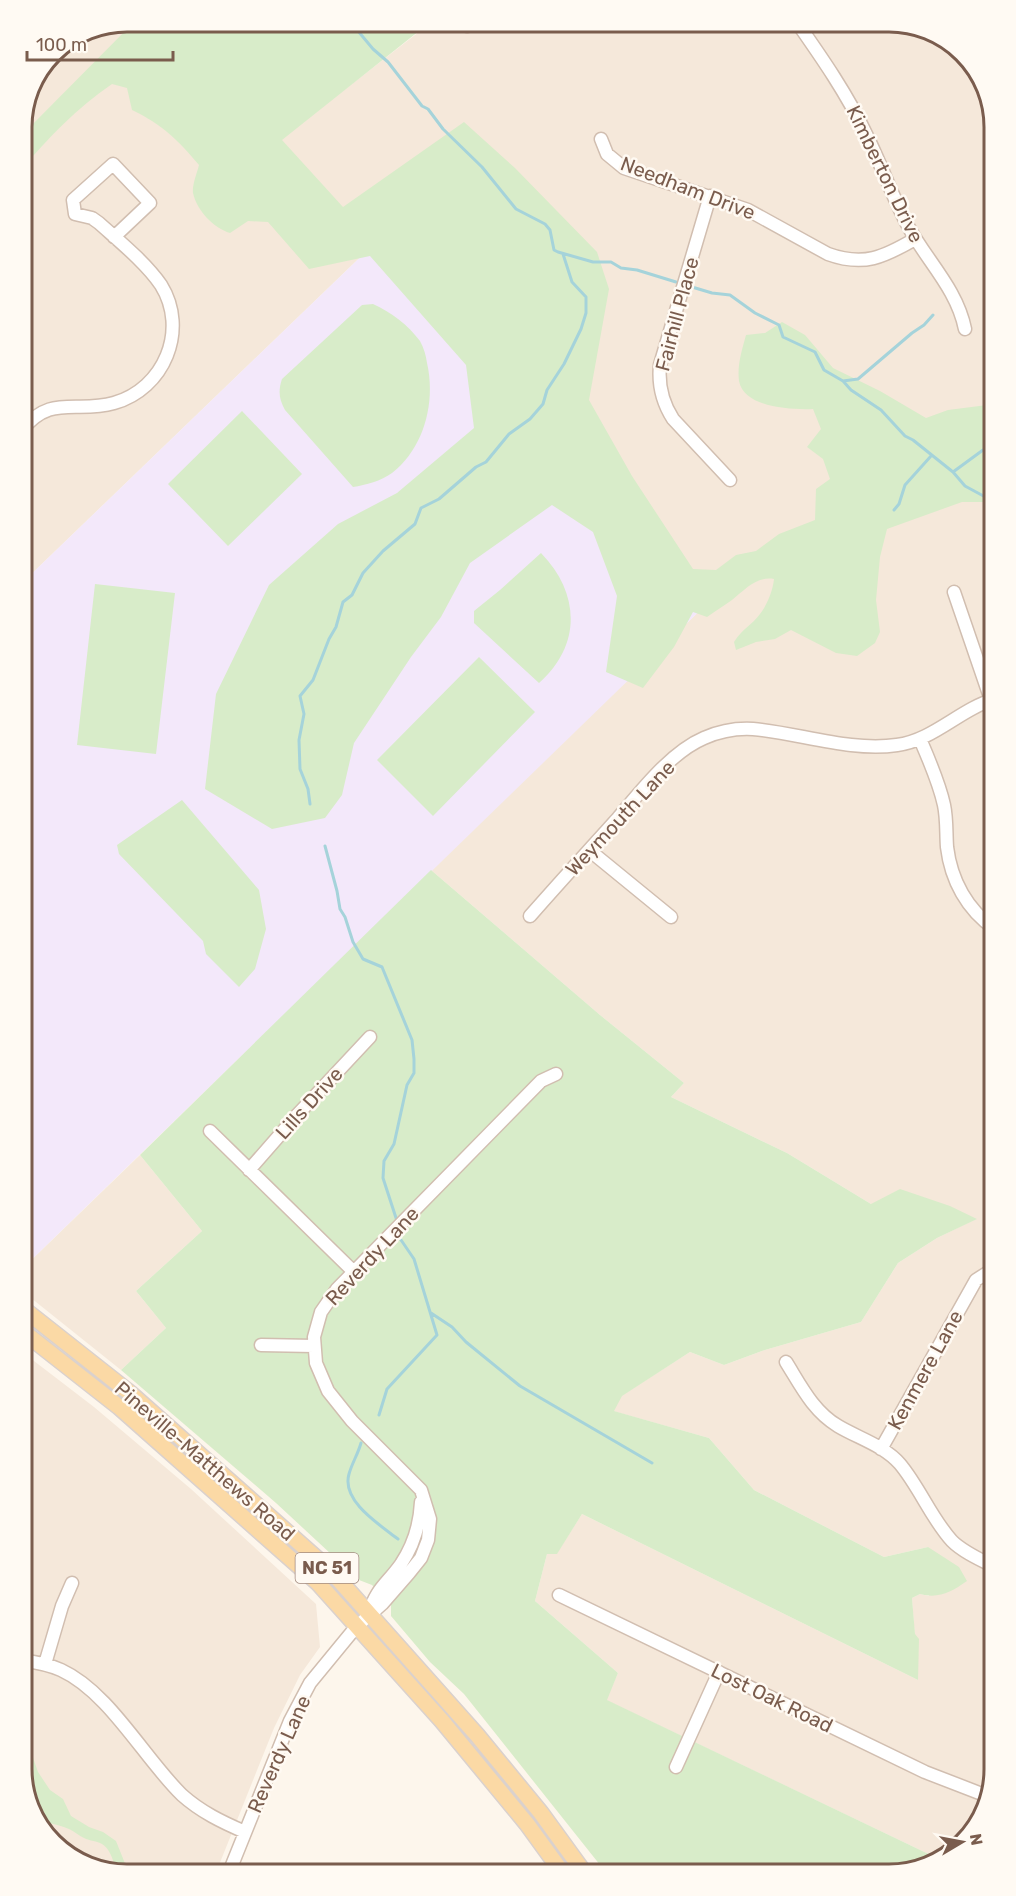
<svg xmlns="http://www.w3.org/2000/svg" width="1016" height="1896" font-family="Rubik,sans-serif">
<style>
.residential{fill:#f5e8da}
.education{fill:#f3e8fa}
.green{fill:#d8ecc9}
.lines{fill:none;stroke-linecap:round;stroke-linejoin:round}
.stream{stroke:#a5d3da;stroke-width:3}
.minor-casing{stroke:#d1beb0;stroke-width:15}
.major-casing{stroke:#dad1cd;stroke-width:18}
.minor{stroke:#fff;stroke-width:12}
.major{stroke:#fbd9a5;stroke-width:15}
.labels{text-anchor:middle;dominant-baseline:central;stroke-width:5;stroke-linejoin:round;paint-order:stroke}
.shield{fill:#fffaf3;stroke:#a28b7f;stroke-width:1.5}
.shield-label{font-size:18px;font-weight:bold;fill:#7a5c4d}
.street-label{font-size:20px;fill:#7a5c4d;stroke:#fffaf3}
.rim{fill:none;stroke:#7a5c4d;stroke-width:3}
</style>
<rect width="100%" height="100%" fill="#fdf6ec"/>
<path class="residential" d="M 127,21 L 167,21 L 281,139 L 424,28 L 420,21 L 896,21 L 953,43 L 987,86 L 995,127 L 995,1770 L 977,1828 L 939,1859 L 606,1700 L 618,1673 L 535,1601 L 547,1554 L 557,1553 L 582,1514 L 918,1680 L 912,1598 L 920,1594 L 929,1596 L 928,1547 L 884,1557 L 754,1490 L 709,1438 L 613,1411 L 621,1396 L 690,1352 L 724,1365 L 765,1350 L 861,1322 L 898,1263 L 937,1238 L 976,1219 L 871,1204 L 787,1153 L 671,1097 L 684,1083 L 600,1015 L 431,870 L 716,595 L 376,242 L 21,584 L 21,120 L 52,52 L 87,29 Z
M 140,1155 L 202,1231 L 136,1291 L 166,1328 L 121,1370 L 21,1290 L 21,1270 Z
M 21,1351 L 94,1407 L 191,1489 L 316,1604 L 320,1647 L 300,1675 L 274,1728 L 215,1875 L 120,1875 L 68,1857 L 29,1810 L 21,1769 Z"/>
<path class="education" d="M 376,242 L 716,595 L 21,1270 L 21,584 Z"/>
<path class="green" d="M 135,21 L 420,21 L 424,27 L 282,140 L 343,207 L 464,122 L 515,168 L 597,252 L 609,289 L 589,400 L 632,476 L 693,569 L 716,570 L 736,555 L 756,551 L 779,534 L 815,520 L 816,489 L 830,479 L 823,459 L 807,447 L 821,429 L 813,409 C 792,410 744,408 739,381 C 737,365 742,350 746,335 L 765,333 L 782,322 L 805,335 L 833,368 L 880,391 L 926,418 L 948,410 L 995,404 L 995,502 L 962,502 L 887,529 L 880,557 L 876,600 L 880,632 L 875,643 L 857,656 L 836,653 L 791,630 L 775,639 L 756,642 L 736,650 L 734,642 C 742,629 752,625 760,614 C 767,605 773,590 774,579 C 756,576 745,590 732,600 C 724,606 715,611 707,617 L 693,612 L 674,647 L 643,688 L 606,672 L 617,596 L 593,532 L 552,505 L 470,563 L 441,617 L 411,657 L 354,743 L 342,795 L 325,818 L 272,829 L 205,789 L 216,694 L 269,585 L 338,524 L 397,493 L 474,428 L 466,365 L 370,256 L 309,269 L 268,222 L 248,221 L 230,233 C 214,228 197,211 193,193 C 192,185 197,173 199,165 C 177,139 163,125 132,110 L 127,88 L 112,84 C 77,108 48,138 21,170 L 21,136 Z
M 373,304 C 391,312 408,325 420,341 C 424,348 426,356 427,363 C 436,402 424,448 392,473 C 381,481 366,485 353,487 L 285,410 C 279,399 278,391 282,379 L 362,305 Z
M 242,411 L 302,474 L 228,546 L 168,484 Z
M 541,553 C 580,593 582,645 539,683 L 474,623 L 474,611 L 500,590 Z
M 95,584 L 175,593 L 156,754 L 77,745 Z
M 479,657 L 535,712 L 433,816 L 377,760 Z
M 182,800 L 259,890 L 266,929 L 255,969 L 239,987 L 206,954 L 203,941 L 119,854 L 117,845 Z
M 431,870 L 600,1015 L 684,1083 L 671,1097 L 787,1153 L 871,1204 L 900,1189 L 950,1206 L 977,1219 L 937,1238 L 898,1263 L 861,1322 L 765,1350 L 724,1365 L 690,1352 L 622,1396 L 614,1411 L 709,1438 L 754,1490 L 884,1557 L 928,1547 L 959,1567 L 967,1581 C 951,1592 939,1599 920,1594 L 912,1598 L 915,1634 L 919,1639 L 918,1680 L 582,1514 L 557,1554 L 547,1554 L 535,1601 L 618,1673 L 607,1700 L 939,1859 L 930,1867 L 889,1875 L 608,1875 L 464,1694 L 430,1662 L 391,1616 L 391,1604 L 372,1585 L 359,1580 L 276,1503 L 121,1370 L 166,1328 L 136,1291 L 202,1231 L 140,1155 Z
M 21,1743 L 30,1749 L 38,1772 L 50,1790 L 63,1799 L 71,1816 L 89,1827 L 103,1832 L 116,1841 L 126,1866 L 135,1875 L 121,1875 C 112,1866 114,1852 102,1844 C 97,1841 90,1841 84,1838 C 79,1836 74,1831 69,1829 C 57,1824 44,1823 34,1816 C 23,1807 21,1758 21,1743 Z"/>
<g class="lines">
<path class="stream" d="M 340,21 L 341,24 L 358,31 L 373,49 L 388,62 L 422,106 L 428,109 L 443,129 L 482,167 L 516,209 L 545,224 L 550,230 L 554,250 L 558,252 L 593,262 L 611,262 L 621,268 L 637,270 L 676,282
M 989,272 L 995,267
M 692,287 L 712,293 L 730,295 L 755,313 L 779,325 L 783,337 L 815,352 L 824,370 L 843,381 L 851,390 L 881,410 L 905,436 L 913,440 L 953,472 L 965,486 L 989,499 L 995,506
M 843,381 L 858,379 L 912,333 L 924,325 L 933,315
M 953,472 L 983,450 L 995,444
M 894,510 L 899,504 L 905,485 L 931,456
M 310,804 L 308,789 L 300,769 L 299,740 L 304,714 L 300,696 L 313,680 L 329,639 L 336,627 L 343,602 L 352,595 L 363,573 L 383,551 L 415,524 L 421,508 L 439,499 L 476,467 L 486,462 L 509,434 L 530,419 L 543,404 L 547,390 L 564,364 L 581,329 L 586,313 L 586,297 L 572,282 L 563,254
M 325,846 L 337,891 L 340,909 L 345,917 L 353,942 L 363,959 L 382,967 L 412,1040 L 414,1059 L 414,1073 L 407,1085 L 394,1144 L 384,1161 L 383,1178 L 397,1221
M 431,1313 L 452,1327 L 466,1342 L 520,1386 L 652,1463
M 379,1415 L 387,1389 L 437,1335 L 414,1259 L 399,1237
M 361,1443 C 358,1454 352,1463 349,1474 C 341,1501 380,1525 398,1539"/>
<g class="minor-casing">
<path id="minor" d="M 796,21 C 822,58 847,94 866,134 C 881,164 892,196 908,226 C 927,261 957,289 965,329
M 467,26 L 485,21
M 601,139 L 607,154 L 624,168 L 748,210 L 828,254 C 864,267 884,257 915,239
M 710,196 L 660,365 C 658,385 662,402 673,419 L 730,480
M 21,431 C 51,393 76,414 114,403 C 164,389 189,330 161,285 C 146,263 119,241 99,223 L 92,218 L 75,214 L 73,200 L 113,164 L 150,203 L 114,237
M 954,592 L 991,700
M 920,739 C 929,760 939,782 944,805 C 947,819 946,833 947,847 C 951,880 967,910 995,929
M 589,850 L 671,917
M 530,916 C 559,883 589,850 618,818 C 641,791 671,752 704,738 C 720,731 736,728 753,729 C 799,733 851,752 897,745 C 934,740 960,709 995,699
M 210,1131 L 354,1272
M 249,1170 L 298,1114 L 370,1037
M 261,1345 L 314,1346
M 786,1362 C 801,1386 813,1411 838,1426 C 858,1438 885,1446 900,1464 C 920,1488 931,1518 952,1541 C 963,1552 981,1560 995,1567
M 881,1449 L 976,1280 L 995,1268
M 559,1595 L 925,1772 L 987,1796
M 368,1615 C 377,1587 386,1585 401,1564 C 413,1546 420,1523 421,1502
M 21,1660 C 35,1662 48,1664 61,1670 C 109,1692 144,1758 182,1795 C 201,1812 222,1822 245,1832
M 45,1664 L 62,1606 L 72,1583
M 676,1767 L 719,1672
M 228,1875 L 290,1721 L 310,1683 L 356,1627 L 382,1604 L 409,1573 L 421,1558 L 428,1540 L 430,1519 L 421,1490 L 352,1421 L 328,1391 L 316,1363 L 314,1337 L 321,1312 L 337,1289 L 541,1081 L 556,1074"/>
</g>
<g class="major-casing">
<path id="major" d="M 21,1307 L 130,1393 L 331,1571 L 477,1735 L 541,1813 L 586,1875
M 21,1330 L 119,1407 L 318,1583 L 442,1721 L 527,1824 L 564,1875"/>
</g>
<use href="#minor" class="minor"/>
<use href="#major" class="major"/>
</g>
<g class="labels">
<rect class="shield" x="295.5" y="1553" width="63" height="30" rx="4.5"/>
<g class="shield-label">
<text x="327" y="1568">NC 51</text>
</g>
<g class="street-label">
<text transform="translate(885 174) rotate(64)">Kimberton Drive</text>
<text transform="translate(688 188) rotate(21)">Needham Drive</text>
<text transform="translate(677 314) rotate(-75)">Fairhill Place</text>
<text transform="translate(620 818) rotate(-47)">Weymouth Lane</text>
<text transform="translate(309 1103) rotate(-48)">Lills Drive</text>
<text transform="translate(372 1256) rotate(-47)">Reverdy Lane</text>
<text transform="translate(925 1370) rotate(-61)">Kenmere Lane</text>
<text transform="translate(205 1461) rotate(41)">Pineville-Matthews Road</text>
<text transform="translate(772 1698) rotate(26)">Lost Oak Road</text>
<text transform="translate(279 1754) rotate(-66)">Reverdy Lane</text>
</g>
</g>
<path d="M0 0H1016V1896H0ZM127 32H889A95 95 0 0 1 984 127V1769A95 95 0 0 1 889 1864H127A95 95 0 0 1 32 1769V127A95 95 0 0 1 127 32Z" fill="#fffaf3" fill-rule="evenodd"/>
<path class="rim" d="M127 32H889A95 95 0 0 1 984 127V1769A95 95 0 0 1 889 1864H127A95 95 0 0 1 32 1769V127A95 95 0 0 1 127 32Z"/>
<g transform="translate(962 1842) rotate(80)" stroke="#fffaf3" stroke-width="4.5" paint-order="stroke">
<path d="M0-4.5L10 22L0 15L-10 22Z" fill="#7a5c4d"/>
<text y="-9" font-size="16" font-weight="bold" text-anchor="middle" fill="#7a5c4d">N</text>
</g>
<path d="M27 51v9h146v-9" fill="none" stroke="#7a5c4d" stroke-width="3"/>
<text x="36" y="51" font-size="18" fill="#7a5c4d" stroke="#fffaf3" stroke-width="4.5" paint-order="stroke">100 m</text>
</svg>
